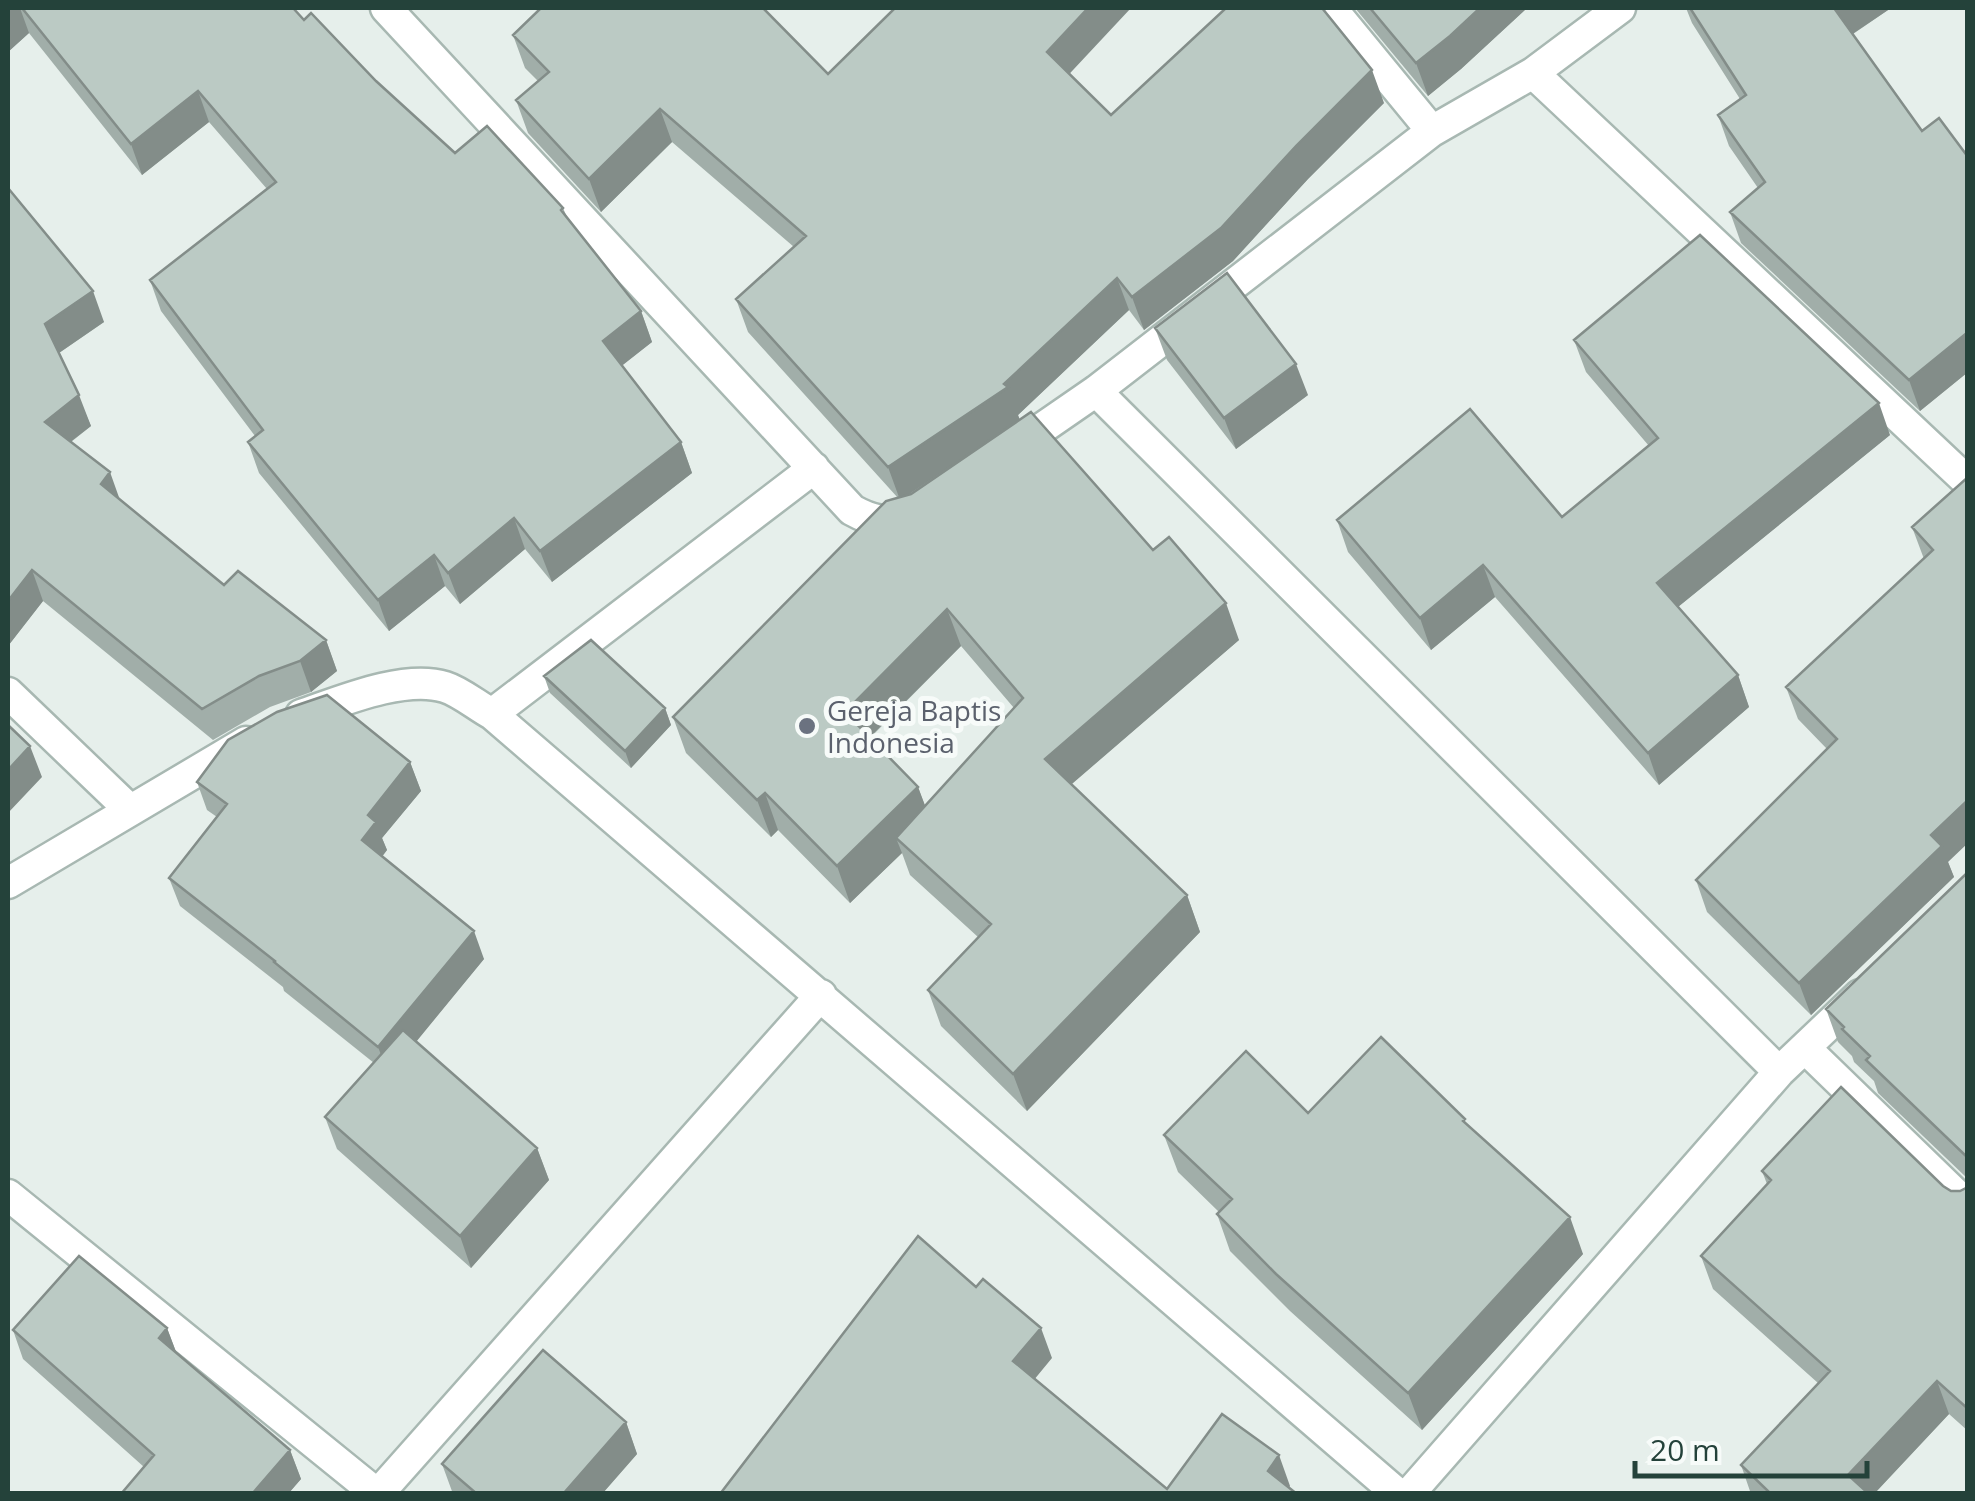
<svg xmlns="http://www.w3.org/2000/svg" width="1975" height="1501" font-family="'Open Sans',sans-serif">
<style>
.lines{fill:none;stroke-linecap:round;stroke-linejoin:round}
.minor-casing{stroke:#a8b8b2;stroke-width:35}
.minor{stroke:#fff;stroke-width:30}
.wall{fill:#a1aea9;fill-rule:evenodd}
.shaded-wall{fill:#838d89}
.building{fill:#bbcac4;stroke:#838d89;stroke-width:2.5}
.worship-dot{fill:#6b7280;stroke:#f7fbf9;stroke-width:4}
.labels{text-anchor:middle;dominant-baseline:central;stroke-width:10;stroke-linejoin:round;paint-order:stroke}
.worship-label{font-size:28px;fill:#5b616d;stroke:#f7fbf9;text-anchor:start}
</style>
<rect width="100%" height="100%" fill="#e6efeb"/>
<g class="lines">
<g class="minor-casing">
<path id="minor" d="M 386,8 L 852,510 C 872,521 885,524 907,517
M 1331,8 L 1432,131
M 1533,73 L 1968,482
M 1096,391 L 1779,1072
M 1012,449 L 1096,391 L 1432,131 L 1533,73 L 1620,8
M 8,693 L 130,810
M 492,714 L 814,468
M 301,715 C 339,702 404,674 445,687 C 461,692 477,706 492,714 L 1398,1494
M 8,883 L 246,742
M 1805,1048 L 1968,1206
M 8,1195 L 377,1494
M 378,1494 L 821,995
M 1409,1494 L 1779,1072 L 1860,995"/>
</g>
<use href="#minor" class="minor"/>
</g>
<path class="wall" d="M 8,8 L 293,8 L 304,20 L 376,81 L 455,153 L 563,208 L 567,217 L 641,311 L 652,342 L 622,365 L 681,442 L 692,473 L 552,582 L 525,549 L 460,604 L 445,586 L 389,631 L 259,473 L 248,442 L 255,436 L 161,311 L 150,280 L 267,189 L 209,122 L 142,175 L 29,33 L 8,52 Z
M 1355,8 L 1527,8 L 1461,69 L 1428,96 Z
M 1686,8 L 1891,8 L 1853,34 L 1922,131 L 1968,157 L 1968,372 L 1920,411 L 1741,243 L 1730,212 L 1758,188 L 1729,146 L 1718,115 L 1740,99 L 1692,23 Z
M 513,35 L 828,74 L 1069,74 L 1111,115 L 1384,103 L 1308,179 L 1233,261 L 1144,330 L 1129,310 L 1018,415 L 1019,420 L 1153,550 L 1239,640 L 1071,784 L 1187,895 L 1200,932 L 1027,1111 L 941,1026 L 928,990 L 978,937 L 910,875 L 902,853 L 850,903 L 778,830 L 771,837 L 686,753 L 673,717 L 898,498 L 748,332 L 736,299 L 794,247 L 672,142 L 601,212 L 528,133 L 516,100 L 538,81 L 525,68 ZM 978,448 L 911,494 L 908,495 ZM 961,646 L 1014,708 L 925,806 L 918,787 L 870,738 Z
M 8,188 L 104,322 L 59,353 L 91,426 L 71,442 L 120,499 L 224,585 L 326,640 L 337,671 L 311,692 L 270,707 L 213,740 L 43,601 L 8,646 Z
M 1155,328 L 1308,395 L 1236,449 L 1167,360 Z
M 1574,340 L 1890,435 L 1678,607 L 1738,675 L 1749,707 L 1659,785 L 1495,597 L 1431,650 L 1348,552 L 1337,520 L 1562,517 L 1649,446 L 1586,372 Z
M 1968,477 L 1948,862 L 1954,877 L 1811,1015 L 1707,912 L 1696,880 L 1827,749 L 1798,719 L 1786,687 L 1924,559 L 1912,527 Z
M 544,676 L 665,708 L 671,725 L 631,768 L 550,693 Z
M 410,762 L 421,791 L 382,838 L 387,850 L 382,857 L 484,959 L 416,1041 L 537,1148 L 549,1180 L 471,1268 L 337,1149 L 325,1117 L 374,1063 L 284,991 L 283,987 L 180,906 L 169,878 L 217,817 L 207,810 L 197,782 Z
M 1968,872 L 1968,1179 L 1878,1093 L 1874,1081 L 1854,1062 L 1852,1056 L 1838,1042 L 1826,1009 Z
M 1308,1113 L 1468,1125 L 1583,1254 L 1422,1430 L 1290,1311 L 1230,1251 L 1217,1214 L 1219,1212 L 1178,1172 L 1164,1135 Z
M 1762,1171 L 1943,1186 L 1951,1191 L 1960,1191 L 1968,1187 L 1968,1431 L 1949,1414 L 1874,1494 L 1751,1494 L 1741,1465 L 1818,1383 L 1713,1289 L 1701,1256 L 1767,1184 Z
M 167,1328 L 176,1352 L 290,1450 L 301,1479 L 288,1494 L 121,1494 L 144,1467 L 23,1359 L 13,1330 Z
M 626,1422 L 637,1454 L 602,1494 L 453,1494 L 442,1464 Z"/>
<path class="shaded-wall" d="M 12,8 L 20,8 L 29,33 L 8,52 L 8,11 Z
M 1088,8 L 1131,8 L 1059,85 L 1047,52 Z
M 1480,8 L 1527,8 L 1461,69 L 1428,96 L 1416,63 Z
M 1834,8 L 1891,8 L 1845,39 Z
M 1372,70 L 1384,103 L 1308,179 L 1233,261 L 1144,330 L 1132,297 L 1296,146 Z
M 198,91 L 209,122 L 142,175 L 131,144 Z
M 660,109 L 672,142 L 601,212 L 589,179 Z
M 1117,278 L 1129,310 L 1018,415 L 1020,420 L 900,500 L 888,467 L 1004,384 Z
M 93,291 L 104,322 L 56,355 L 45,324 Z
M 641,311 L 652,342 L 614,372 L 603,341 Z
M 1968,332 L 1968,372 L 1920,411 L 1909,380 Z
M 1296,364 L 1308,395 L 1236,449 L 1224,418 Z
M 79,395 L 91,426 L 56,453 L 45,422 Z
M 1879,403 L 1890,435 L 1668,615 L 1657,583 Z
M 681,442 L 692,473 L 552,582 L 540,551 Z
M 110,472 L 121,503 L 101,484 Z
M 514,518 L 525,549 L 460,604 L 448,573 Z
M 434,555 L 445,586 L 389,631 L 378,600 Z
M 1483,565 L 1495,597 L 1431,650 L 1420,618 Z
M 32,570 L 43,601 L 8,646 L 8,601 Z
M 1226,603 L 1239,640 L 1058,796 L 1045,759 Z
M 947,609 L 961,646 L 858,749 L 845,712 Z
M 326,640 L 337,671 L 311,692 L 300,661 Z
M 1738,675 L 1749,707 L 1659,785 L 1648,753 Z
M 665,708 L 671,725 L 631,768 L 625,751 Z
M 30,746 L 42,777 L 8,813 L 8,770 Z
M 410,762 L 421,791 L 382,838 L 387,850 L 372,869 L 362,840 L 368,815 Z
M 918,787 L 932,824 L 896,838 L 902,853 L 850,903 L 837,866 Z
M 765,793 L 778,830 L 771,837 L 757,800 Z
M 1968,800 L 1968,843 L 1948,862 L 1954,877 L 1811,1015 L 1799,983 L 1931,835 Z
M 1187,895 L 1200,932 L 1027,1111 L 1013,1074 Z
M 474,931 L 484,959 L 389,1075 L 378,1047 Z
M 537,1148 L 549,1180 L 471,1268 L 460,1236 Z
M 1570,1217 L 1583,1254 L 1422,1430 L 1408,1393 Z
M 167,1328 L 178,1357 L 159,1338 Z
M 1041,1328 L 1052,1358 L 1024,1392 L 1013,1361 Z
M 1937,1381 L 1949,1414 L 1874,1494 L 1855,1494 L 1848,1475 Z
M 626,1422 L 637,1454 L 602,1494 L 563,1494 Z
M 290,1450 L 301,1479 L 288,1494 L 252,1494 Z
M 1279,1455 L 1290,1486 L 1285,1494 L 1268,1471 Z"/>
<path class="building" d="M 22,8 L 293,8 L 304,20 L 311,13 L 376,81 L 455,153 L 487,126 L 563,208 L 561,210 L 641,311 L 603,341 L 681,442 L 540,551 L 514,518 L 448,573 L 434,555 L 378,600 L 248,442 L 263,430 L 150,280 L 276,182 L 198,91 L 131,144 Z
M 541,8 L 763,8 L 828,74 L 895,8 L 1088,8 L 1047,52 L 1111,115 L 1226,8 L 1322,8 L 1372,70 L 1296,146 L 1221,228 L 1132,297 L 1117,278 L 1004,384 L 1008,387 L 888,467 L 736,299 L 806,236 L 660,109 L 589,179 L 516,100 L 549,72 L 513,35 Z
M 1370,8 L 1480,8 L 1450,36 L 1416,63 Z
M 1690,8 L 1835,8 L 1834,8 L 1922,131 L 1939,118 L 1968,157 L 1968,332 L 1909,380 L 1730,212 L 1765,182 L 1718,115 L 1746,95 Z
M 8,188 L 93,291 L 45,324 L 79,395 L 45,422 L 110,472 L 101,484 L 224,585 L 238,571 L 326,640 L 300,661 L 259,676 L 202,709 L 32,570 L 8,601 Z
M 1700,235 L 1879,403 L 1657,583 L 1738,675 L 1648,753 L 1483,565 L 1420,618 L 1337,520 L 1470,409 L 1562,517 L 1658,438 L 1574,340 Z
M 1227,273 L 1296,364 L 1224,418 L 1155,328 Z
M 1031,412 L 1153,550 L 1169,537 L 1226,603 L 1045,759 L 1187,895 L 1013,1074 L 928,990 L 991,924 L 896,838 L 1023,698 L 947,609 L 845,712 L 918,787 L 837,866 L 765,793 L 757,800 L 673,717 L 886,501 L 911,494 Z
M 1968,477 L 1968,800 L 1931,835 L 1942,846 L 1799,983 L 1696,880 L 1837,739 L 1786,687 L 1933,550 L 1912,527 Z
M 591,640 L 665,708 L 625,751 L 544,676 Z
M 327,695 L 410,762 L 368,815 L 376,822 L 362,840 L 474,931 L 378,1047 L 274,962 L 275,961 L 169,878 L 227,804 L 197,782 L 228,740 L 277,712 Z
M 8,725 L 30,746 L 8,770 Z
M 1968,872 L 1968,1158 L 1866,1060 L 1870,1056 L 1842,1029 L 1844,1027 L 1826,1009 Z
M 403,1030 L 537,1148 L 460,1236 L 325,1117 Z
M 1381,1037 L 1465,1119 L 1463,1121 L 1570,1217 L 1408,1393 L 1276,1274 L 1217,1214 L 1232,1199 L 1164,1135 L 1246,1051 L 1308,1113 Z
M 1841,1087 L 1943,1186 L 1951,1191 L 1960,1191 L 1968,1187 L 1968,1409 L 1937,1381 L 1848,1475 L 1869,1494 L 1771,1494 L 1741,1465 L 1830,1371 L 1701,1256 L 1771,1180 L 1762,1171 Z
M 918,1236 L 976,1287 L 983,1279 L 1041,1328 L 1013,1361 L 1167,1489 L 1222,1414 L 1279,1455 L 1268,1471 L 1297,1494 L 720,1494 Z
M 79,1256 L 167,1328 L 159,1338 L 290,1450 L 252,1494 L 121,1494 L 154,1455 L 13,1330 Z
M 543,1350 L 626,1422 L 563,1494 L 477,1494 L 442,1464 Z"/>
<circle class="worship-dot" cx="807" cy="726" r="10"/>
<g class="labels">
<g class="worship-label">
<text x="827" y="710">Gereja Baptis<tspan x="827" dy="32">Indonesia</tspan></text>
</g>
</g>
<rect width="1975" height="1501" fill="none" stroke="#24423a" stroke-width="20"/>
<path d="M1635 1461v15h232v-15" fill="none" stroke="#24423a" stroke-width="5"/>
<text x="1650" y="1461" font-size="30" fill="#24423a" stroke="#f7fbf9" stroke-width="8" paint-order="stroke">20 m</text>
</svg>
